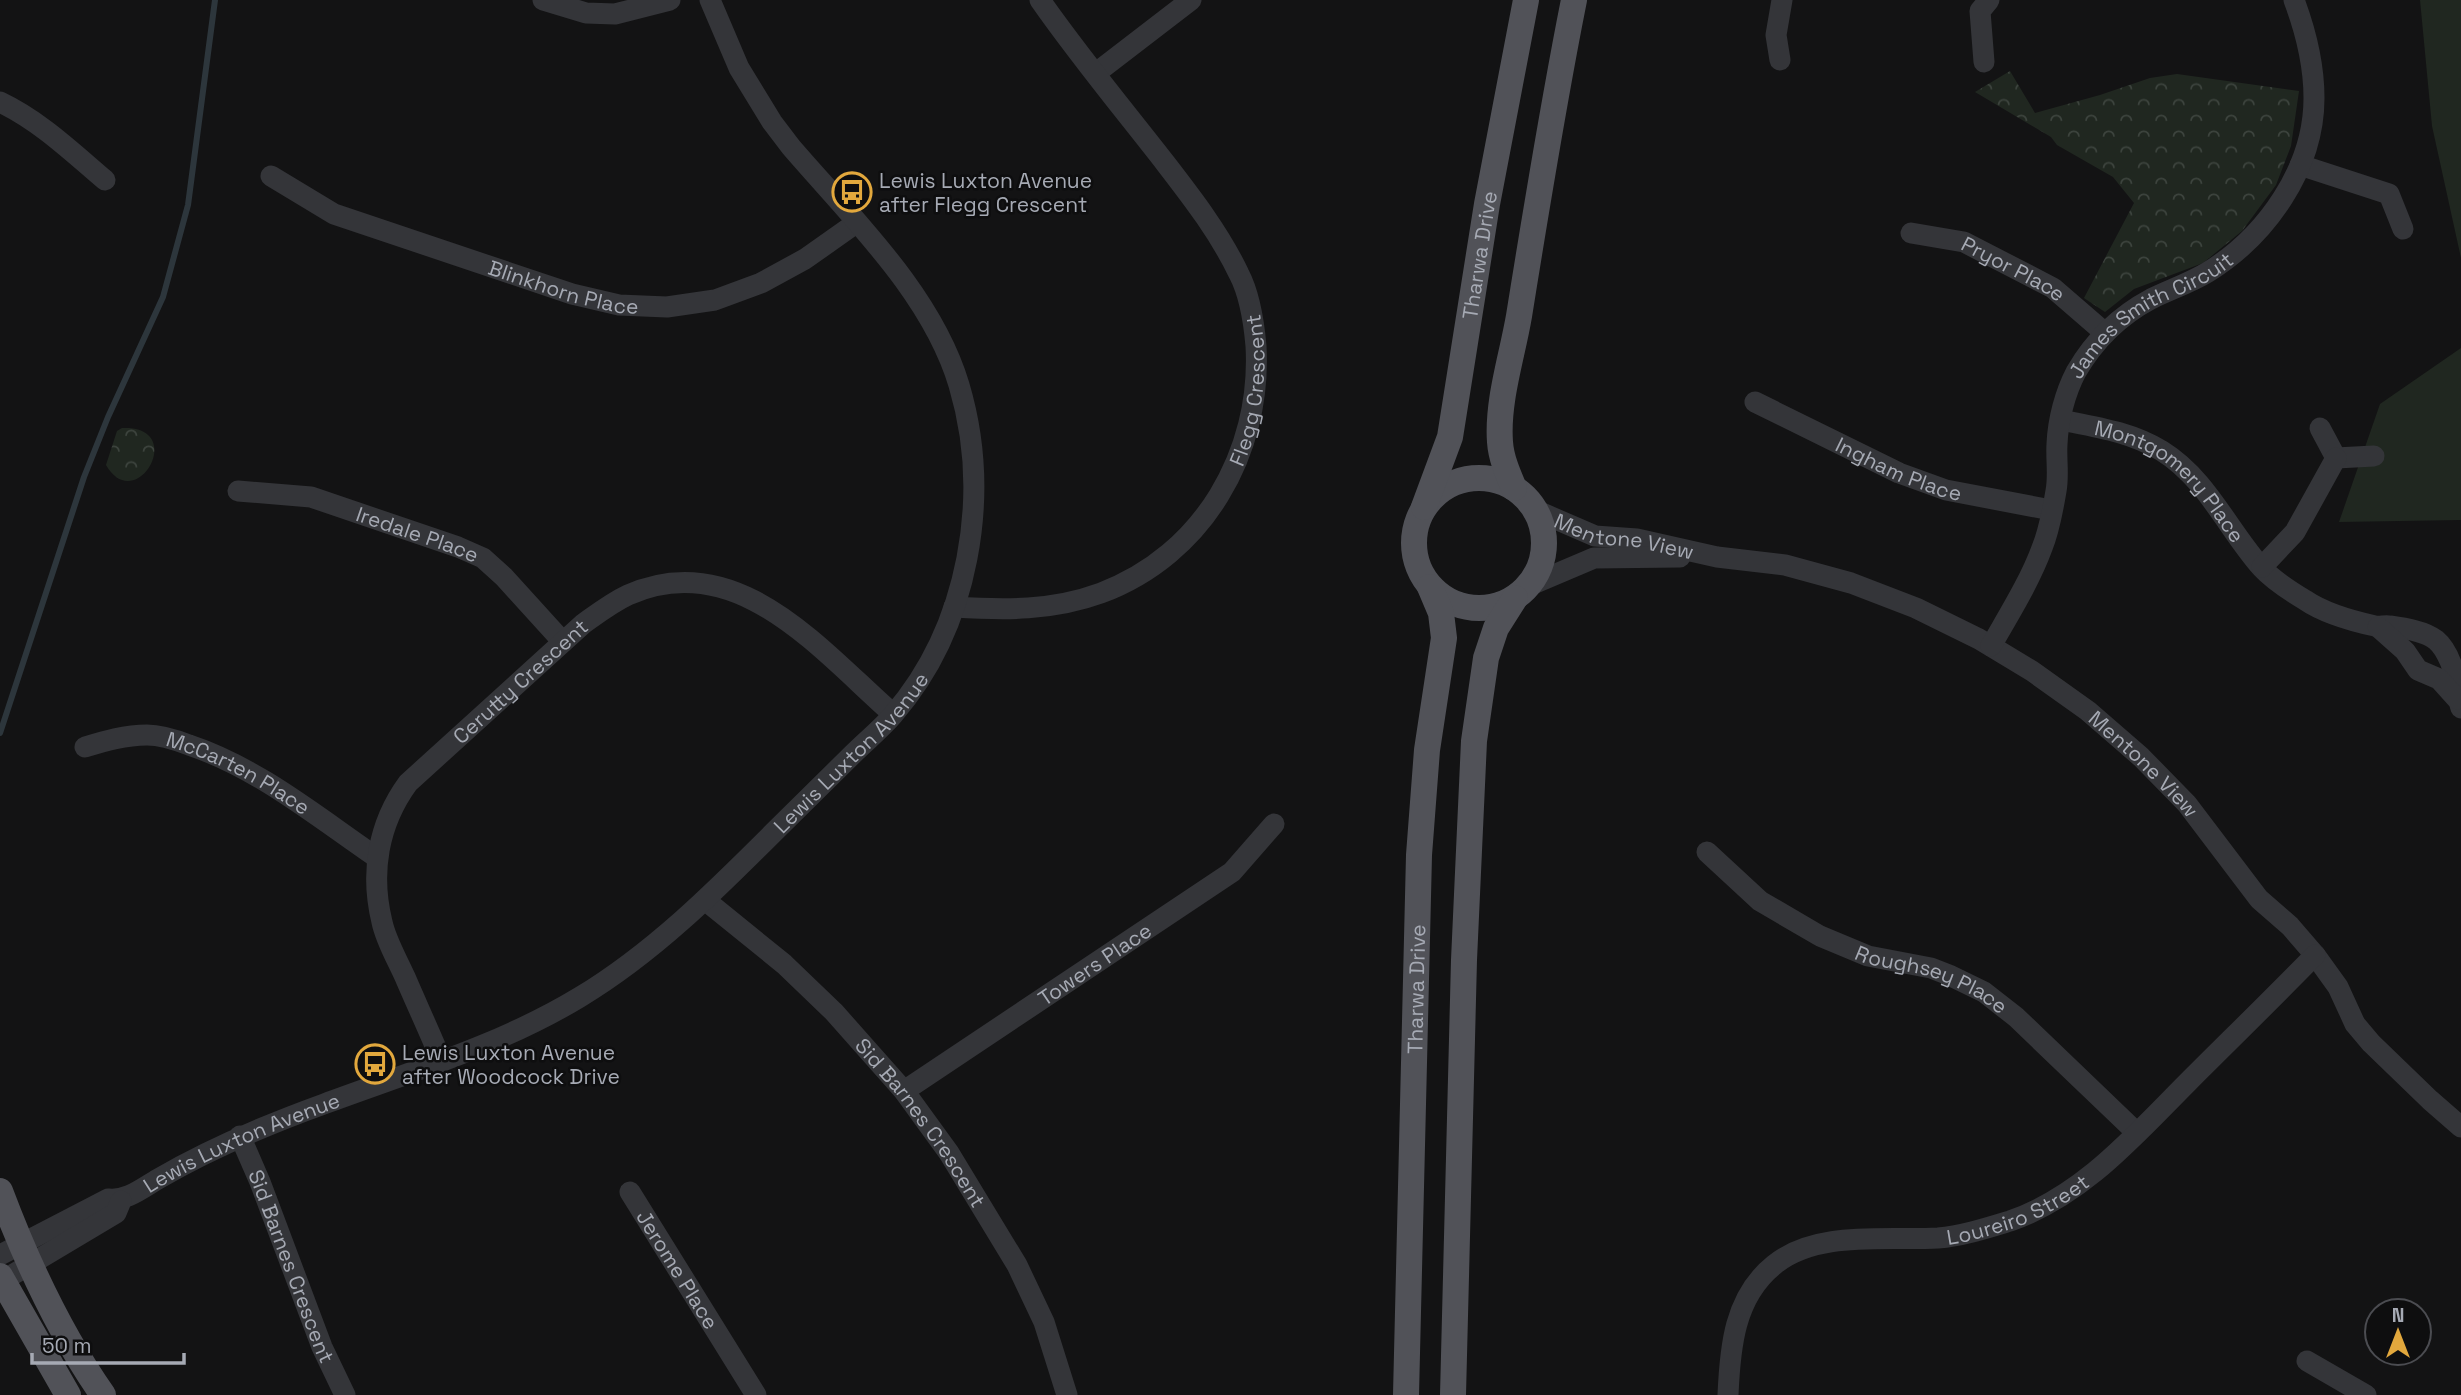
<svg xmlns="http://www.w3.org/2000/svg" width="2461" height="1395" font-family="'Space Grotesk',sans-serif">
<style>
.grass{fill:#202720}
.park{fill:url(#park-crowns)}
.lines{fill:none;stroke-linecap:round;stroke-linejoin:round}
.stream{stroke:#2d363c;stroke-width:6}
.minor{stroke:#343539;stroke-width:21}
.major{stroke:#515258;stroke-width:26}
.labels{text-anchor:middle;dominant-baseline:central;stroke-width:5;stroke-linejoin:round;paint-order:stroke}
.poi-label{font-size:21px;fill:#a6aab4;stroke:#0e0e0f;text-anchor:start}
.street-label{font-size:21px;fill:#a6aab4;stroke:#0e0e0f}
</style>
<defs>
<pattern id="park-crowns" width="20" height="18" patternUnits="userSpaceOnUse" patternTransform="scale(1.75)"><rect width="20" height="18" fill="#202720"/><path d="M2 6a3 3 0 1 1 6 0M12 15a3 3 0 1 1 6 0" fill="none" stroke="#3d443e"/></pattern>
</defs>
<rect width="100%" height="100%" fill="#131314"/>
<path class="grass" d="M 2420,0 L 2461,0 L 2461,258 L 2432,126 Z
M 2461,348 L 2461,520 L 2339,522 L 2380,404 Z"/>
<path class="park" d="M 2010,71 L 2035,113 L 2100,95 L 2150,78 L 2177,74 L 2299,91 L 2291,146 L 2276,185 L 2242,231 L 2203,263 L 2134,289 L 2105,312 L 2084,298 L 2134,203 L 2113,177 L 2057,145 L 2051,137 L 1975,92 Z
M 122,428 C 189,425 136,517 106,465 L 117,431 Z"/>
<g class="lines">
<path class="stream" d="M 0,733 L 84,477 L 108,417 L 163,297 L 188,205 L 215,0"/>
<g class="minor">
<path d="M 543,0 L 586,13 L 615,14 L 670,0"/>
<path d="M 1780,60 L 1776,35 L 1782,0"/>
<path d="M 1984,62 L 1980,11 L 1989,0"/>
<path d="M 1096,73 L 1191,0"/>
<path d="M 0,102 C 40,121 72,152 105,180"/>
<path d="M 2300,165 L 2389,194 L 2403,229"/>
<path id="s1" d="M 271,176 L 334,214 L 572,294 L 619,305 L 667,307 L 715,300 L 761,283 L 805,259 L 856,223"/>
<path id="s2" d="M 1911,233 L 1964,242 L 2053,288 L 2105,333"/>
<path id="s3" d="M 1755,402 L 1899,473 L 1946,490 L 2051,510"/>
<path id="s4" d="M 2061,420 C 2096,427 2131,432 2162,451 C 2207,479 2228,530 2262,568 C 2274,581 2290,591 2305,600 C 2324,613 2352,621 2375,626 C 2380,627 2385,625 2390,626 C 2404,628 2425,631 2436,640 C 2448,650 2455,673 2458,688 C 2459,695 2458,700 2461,708"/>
<path d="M 2320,428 L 2336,458 L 2374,456"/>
<path id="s5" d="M 238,491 L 311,497 L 458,547 L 483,558 L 504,577 L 563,642"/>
<path id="s6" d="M 1535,510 L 1595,536 L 1637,539 L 1717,557 L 1785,565 L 1851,583 L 1916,608 L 1979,639 L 2032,671 L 2088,711 L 2141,757 L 2187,804 L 2259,899 L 2290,926 L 2315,955 L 2338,987 L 2355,1024 L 2371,1043 L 2430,1100 L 2461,1127"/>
<path d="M 2262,567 L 2295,532 L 2336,458"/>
<path d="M 1528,586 L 1594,558 L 1680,557"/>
<path id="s7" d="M 954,607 C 1005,610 1052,611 1101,593 C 1203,555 1262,453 1256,346 C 1254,323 1250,295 1239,274 C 1220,234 1193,199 1166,164 C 1124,110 1079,56 1040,0"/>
<path d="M 2378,627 L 2405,651 L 2418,670 L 2439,679 L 2457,699"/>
<path id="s8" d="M 1991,646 C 2008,616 2030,581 2042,548 C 2049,531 2053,509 2056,491 C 2059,475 2056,460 2057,444 C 2058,420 2065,393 2076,372 C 2094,341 2119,316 2151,299 C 2169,290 2190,283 2208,272 C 2266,236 2314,169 2314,98 C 2314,64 2306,32 2294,0"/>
<path id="s9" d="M 85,747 C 105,741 125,735 147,735 C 161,735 176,740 189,745 C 258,768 316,816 376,857"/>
<path id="s10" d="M 1707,852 L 1760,901 L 1820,936 L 1868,956 L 1931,968 L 1949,975 L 1984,992 L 2016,1017 L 2137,1133"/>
<path id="s11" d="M 705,900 L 784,964 L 834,1012 L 904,1091 L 949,1153 L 1017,1265 L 1044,1322 L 1067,1395"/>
<path id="s12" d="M 442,1062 C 430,1033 417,1005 405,977 C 397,959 386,941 382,922 C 370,873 378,824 408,783 L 583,624 C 597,614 611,603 628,595 C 737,546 820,650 893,714"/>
<path id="s13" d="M 904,1091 L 1232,872 L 1274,824"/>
<path id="s14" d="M 240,1136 L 260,1182 L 322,1347 L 345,1395"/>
<path id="s15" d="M 630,1192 L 756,1395"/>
<path id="s16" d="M 0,1255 L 108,1199 C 127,1201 141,1189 158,1179 C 211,1148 266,1125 324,1104 C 410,1072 501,1045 580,997 C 653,953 714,892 774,832 C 800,806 827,780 853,754 C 866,741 881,729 893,715 C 969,627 992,496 959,385 C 932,294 852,218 791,147 L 772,122 L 739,68 L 710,0"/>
<path d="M 2,1281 L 116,1213 L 121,1201"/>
<path d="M 2307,1361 L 2366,1395"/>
<path id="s17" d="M 1728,1395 C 1730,1348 1734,1297 1774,1265 C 1816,1230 1886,1241 1938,1238 C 1962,1236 1987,1228 2010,1221 C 2083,1196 2135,1135 2188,1082 C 2230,1040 2273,998 2315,955"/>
</g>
<g class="major">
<circle cx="1479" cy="543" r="65"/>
<path d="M 1514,488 C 1508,474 1501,458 1500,442 C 1497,401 1512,357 1519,316 C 1536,210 1553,105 1574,0"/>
<path id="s18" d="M 1424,507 L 1450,437 L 1487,204 L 1526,0"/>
<path d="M 0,1191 C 27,1263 59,1332 103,1395"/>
<path d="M 0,1276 L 68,1395"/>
<path id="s19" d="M 1406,1395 L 1419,855 L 1427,750 L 1444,638 L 1441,613 L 1430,587"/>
<path d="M 1453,1395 L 1464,960 L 1474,741 L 1486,658 L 1496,628 L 1515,598"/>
</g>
</g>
<defs>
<g id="bus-ring" transform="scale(2.0125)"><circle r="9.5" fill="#0e0e0f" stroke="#e2a83d" stroke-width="1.5"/><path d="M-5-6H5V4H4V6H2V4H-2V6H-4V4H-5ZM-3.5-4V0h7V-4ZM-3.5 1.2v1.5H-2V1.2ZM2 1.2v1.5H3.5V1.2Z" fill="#e2a83d"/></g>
</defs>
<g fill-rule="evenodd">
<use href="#bus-ring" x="852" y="192"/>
<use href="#bus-ring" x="375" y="1064"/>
</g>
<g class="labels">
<g class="poi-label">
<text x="879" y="180">Lewis Luxton Avenue<tspan x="879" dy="24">after Flegg Crescent</tspan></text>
<text x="402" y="1052">Lewis Luxton Avenue<tspan x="402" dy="24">after Woodcock Drive</tspan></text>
</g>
<g class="street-label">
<text stroke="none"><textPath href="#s18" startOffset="259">Tharwa Drive</textPath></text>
<text stroke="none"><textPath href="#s2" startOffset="110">Pryor Place</textPath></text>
<text stroke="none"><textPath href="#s1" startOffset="315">Blinkhorn Place</textPath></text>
<text stroke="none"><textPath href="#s8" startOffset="387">James Smith Circuit</textPath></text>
<text stroke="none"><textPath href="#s7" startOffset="416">Flegg Crescent</textPath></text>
<text stroke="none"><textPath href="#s3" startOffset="159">Ingham Place</textPath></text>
<text stroke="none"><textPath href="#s4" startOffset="130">Montgomery Place</textPath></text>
<text stroke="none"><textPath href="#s6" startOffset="94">Mentone View</textPath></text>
<text stroke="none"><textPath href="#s5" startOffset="186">Iredale Place</textPath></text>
<text stroke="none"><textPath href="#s12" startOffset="450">Cerutty Crescent</textPath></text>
<text stroke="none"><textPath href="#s16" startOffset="1003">Lewis Luxton Avenue</textPath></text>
<text stroke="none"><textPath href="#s6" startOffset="674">Mentone View</textPath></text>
<text stroke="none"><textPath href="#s9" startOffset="163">McCarten Place</textPath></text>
<text stroke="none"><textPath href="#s13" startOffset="229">Towers Place</textPath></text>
<text stroke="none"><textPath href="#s10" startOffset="262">Roughsey Place</textPath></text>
<text stroke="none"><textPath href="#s19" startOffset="406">Tharwa Drive</textPath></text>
<text stroke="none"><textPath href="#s11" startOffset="312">Sid Barnes Crescent</textPath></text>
<text stroke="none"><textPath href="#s16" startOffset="268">Lewis Luxton Avenue</textPath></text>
<text stroke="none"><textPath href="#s17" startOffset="397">Loureiro Street</textPath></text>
<text stroke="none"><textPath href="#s14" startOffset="140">Sid Barnes Crescent</textPath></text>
<text stroke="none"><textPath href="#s15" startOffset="91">Jerome Place</textPath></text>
</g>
</g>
<g transform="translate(2398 1332)"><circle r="33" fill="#0e0e0f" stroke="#4b4c51" stroke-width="2"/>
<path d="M0-5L12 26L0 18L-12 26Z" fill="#e2a83d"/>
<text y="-10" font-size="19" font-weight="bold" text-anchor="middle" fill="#a6aab4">N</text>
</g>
<path d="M32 1353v10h152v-10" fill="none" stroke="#a6aab4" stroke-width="3.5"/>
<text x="42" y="1353" font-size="21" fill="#a6aab4" stroke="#0e0e0f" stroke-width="5" paint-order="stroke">50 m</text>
</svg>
